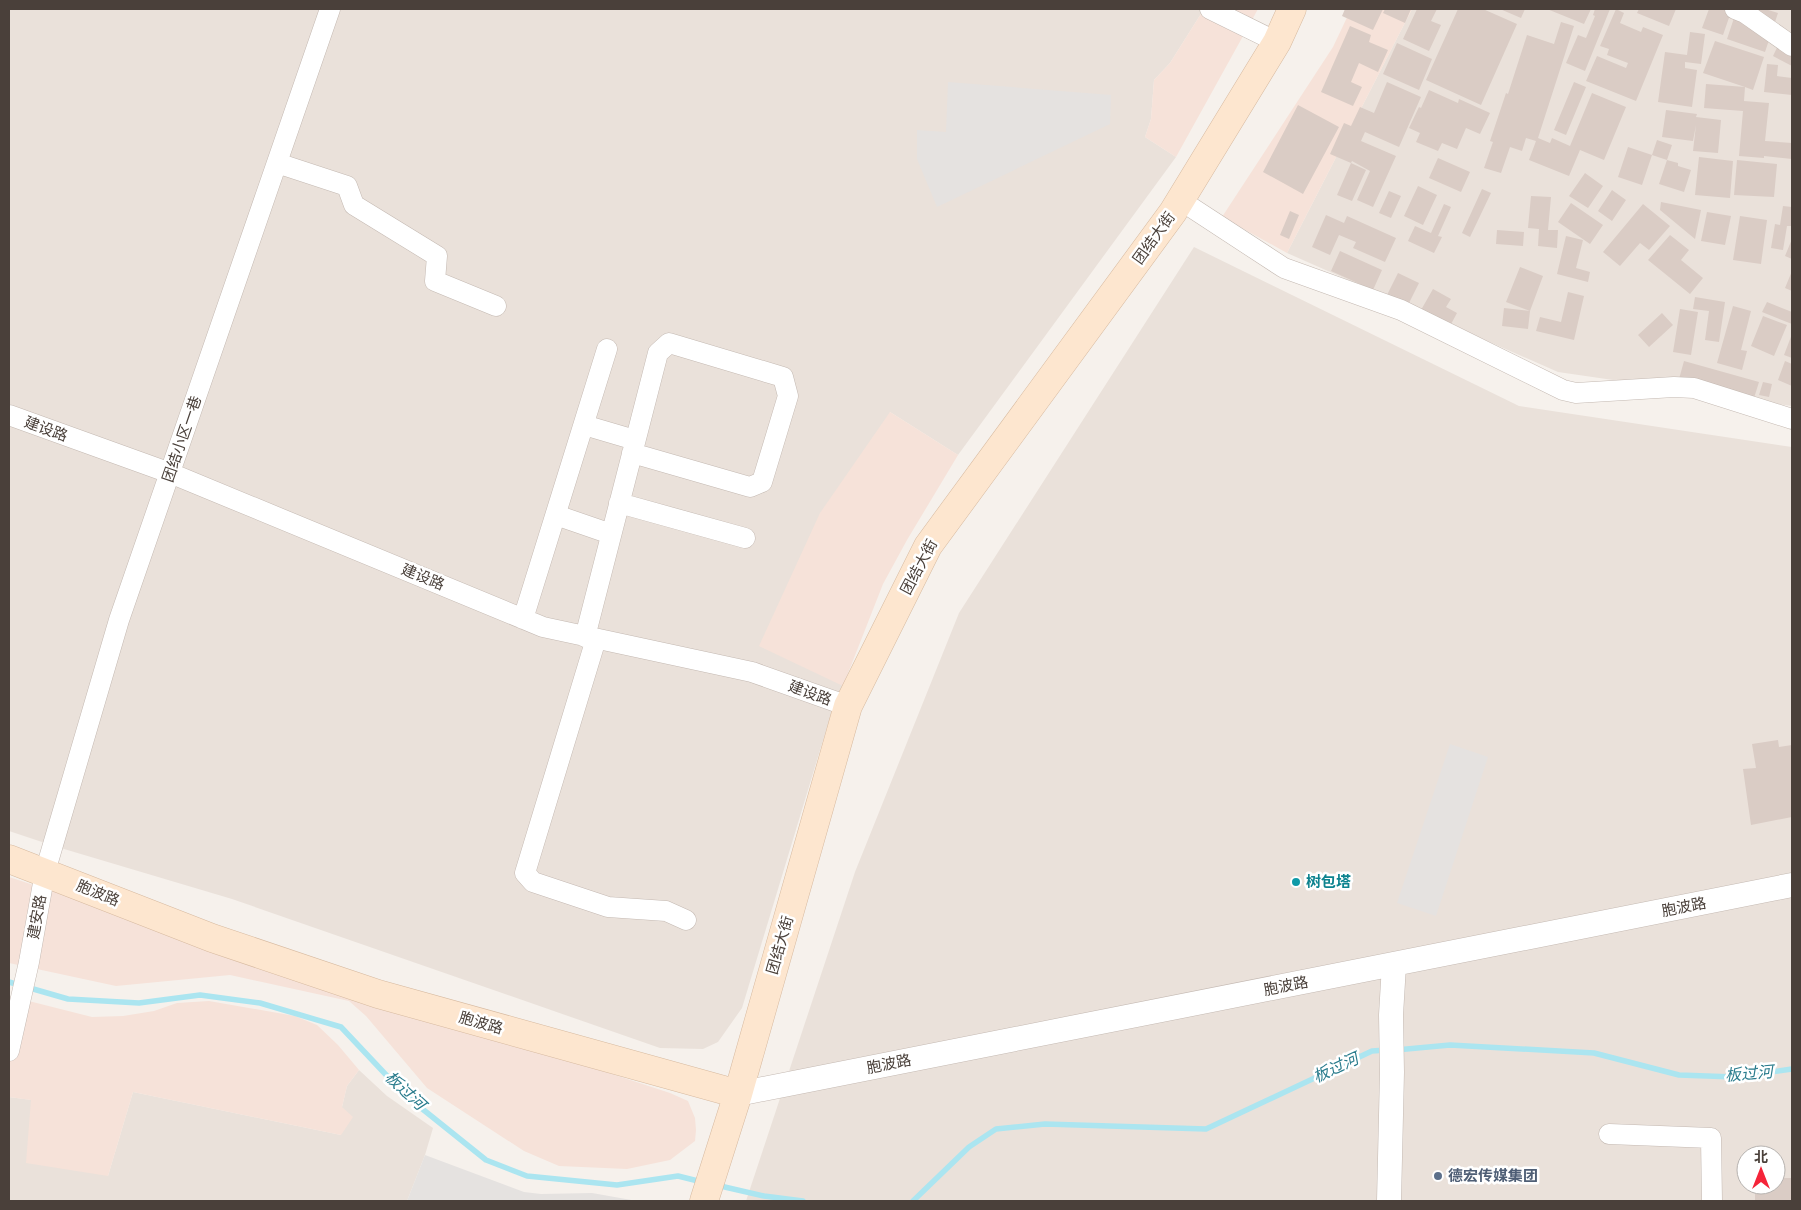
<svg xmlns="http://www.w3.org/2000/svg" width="1801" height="1210" font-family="'Varela Round','Noto Sans SC',sans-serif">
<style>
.residential{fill:#eae1da;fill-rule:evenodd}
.commercial{fill:#f6e2d9}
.parking{fill:#e5e2e0}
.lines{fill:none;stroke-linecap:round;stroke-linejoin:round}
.stream{stroke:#abe5f0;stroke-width:5.5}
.building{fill:#daccc5}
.minor-casing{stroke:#c4b9b2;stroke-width:21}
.tertiary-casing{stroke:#c4b9b2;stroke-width:25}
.secondary-casing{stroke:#d7baa0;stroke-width:29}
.minor{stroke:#fff;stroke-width:20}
.tertiary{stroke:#fff;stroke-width:24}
.secondary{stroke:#fde6cf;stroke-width:28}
.culture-dot{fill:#0f9aa8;stroke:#fff;stroke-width:2}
.service-dot{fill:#5c6f8a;stroke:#fff;stroke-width:2}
.labels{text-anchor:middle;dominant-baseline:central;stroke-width:5;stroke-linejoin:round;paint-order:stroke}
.street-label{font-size:15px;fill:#4a403a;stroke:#fff}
.culture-label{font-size:15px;font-weight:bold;fill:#0d838f;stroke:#fff;text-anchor:start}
.service-label{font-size:15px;font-weight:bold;fill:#4e5e75;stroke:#fff;text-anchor:start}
.water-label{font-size:16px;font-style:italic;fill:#2a7c8d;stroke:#fff}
</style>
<rect width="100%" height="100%" fill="#f6f1ec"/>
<path class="residential" d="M 9,9 L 1204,9 L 1170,63 L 1154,80 L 1151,119 L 1145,137 L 1176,157 L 958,455 L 890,412 L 843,686 L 827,727 L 742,1008 L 718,1042 L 703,1049 L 660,1048 L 232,899 L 54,846 L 9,831 Z
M 1412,9 L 1792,9 L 1792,406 L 1558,372 L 1287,253 Z
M 1194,247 L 1519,406 L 1792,447 L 1792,1201 L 746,1201 L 855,872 L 959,613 ZM 1746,1155 L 1776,1155 L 1776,1185 L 1746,1185 Z
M 359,1070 L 387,1096 L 433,1128 L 425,1155 L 407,1201 L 9,1201 L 9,1097 L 32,1100 L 108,1176 L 133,1092 L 341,1135 L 342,1107 L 347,1086 Z"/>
<path class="commercial" d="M 1204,9 L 1258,9 L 1176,157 L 1145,137 L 1151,119 L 1154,80 L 1170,63 Z
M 1351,9 L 1412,9 L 1287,253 L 1222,217 L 1333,47 Z
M 890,412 L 958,455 L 907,540 L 883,584 L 843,686 L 759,646 L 820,513 Z
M 9,877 L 670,1093 L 688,1101 L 695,1118 L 696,1130 L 695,1141 L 670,1160 L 627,1169 L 559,1166 L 524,1151 L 427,1088 L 366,1016 L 349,1001 L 230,975 L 116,986 L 9,963 Z
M 9,996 L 92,1017 L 123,1016 L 154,1011 L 177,1003 L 209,1001 L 295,1016 L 317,1025 L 338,1045 L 359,1070 L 347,1086 L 342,1107 L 353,1117 L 341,1135 L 133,1092 L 108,1176 L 26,1163 L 31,1100 L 9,1097 Z"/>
<path class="parking" d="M 948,82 L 1111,95 L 1110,124 L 937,207 L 917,159 L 917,130 L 946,132 Z
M 1450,744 L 1488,757 L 1436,916 L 1397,903 Z
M 425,1155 L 524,1192 L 541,1194 L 592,1193 L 637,1201 L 407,1201 Z"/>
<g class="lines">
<path class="stream" d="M 9,982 L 68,999 L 139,1003 L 200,995 L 260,1003 L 341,1027 L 405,1095 L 486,1160 L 527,1176 L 617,1185 L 678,1176 L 702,1182
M 1396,1050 L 1450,1045 L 1594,1053 L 1679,1075 L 1735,1077 L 1792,1069
M 716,1185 L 764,1196 L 803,1201
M 913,1201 L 969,1147 L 996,1129 L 1045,1124 L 1206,1129 L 1372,1051 L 1386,1050"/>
</g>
<path class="building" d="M 1345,9 L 1383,9 L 1373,30 L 1342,16 Z
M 1385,9 L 1411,9 L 1405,23 L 1383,13 Z
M 1417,9 L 1437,9 L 1431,21 L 1441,25 L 1429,51 L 1403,39 Z
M 1458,9 L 1483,9 L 1517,24 L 1481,105 L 1426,80 Z
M 1500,9 L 1525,9 L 1521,18 Z
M 1547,9 L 1591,9 L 1584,24 Z
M 1595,9 L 1610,9 L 1585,71 L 1566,63 L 1578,35 L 1586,38 L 1595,16 L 1593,15 Z
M 1616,9 L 1624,13 L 1620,23 L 1641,32 L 1643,27 L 1663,35 L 1636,101 L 1586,81 L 1597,56 L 1626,68 L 1628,63 L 1607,55 L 1609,49 L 1600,46 Z
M 1639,9 L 1676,9 L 1669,26 L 1637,13 Z
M 1709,9 L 1732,9 L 1723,35 L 1702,28 Z
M 1737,9 L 1765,9 L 1778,13 L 1765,52 L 1727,39 Z
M 1561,22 L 1574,26 L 1538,138 L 1550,143 L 1552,138 L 1570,146 L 1592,93 L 1626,107 L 1604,160 L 1580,150 L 1569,176 L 1529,160 L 1536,141 L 1526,138 L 1522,151 L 1510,147 L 1501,173 L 1484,168 L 1493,142 L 1490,141 L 1506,93 L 1508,94 L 1527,35 L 1554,44 Z
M 1350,26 L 1371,35 L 1369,42 L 1388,50 L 1378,72 L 1359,63 L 1351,82 L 1362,87 L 1353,106 L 1321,92 Z
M 1785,31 L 1792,34 L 1792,66 L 1773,56 Z
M 1690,32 L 1705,34 L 1701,64 L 1685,62 L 1685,68 L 1697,70 L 1692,107 L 1658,102 L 1665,52 L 1687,55 Z
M 1715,41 L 1764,57 L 1753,90 L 1745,87 L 1744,101 L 1769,103 L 1765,141 L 1792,143 L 1792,159 L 1764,156 L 1764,158 L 1739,156 L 1743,111 L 1704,108 L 1706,84 L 1745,87 L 1703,73 Z
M 1397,43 L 1432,59 L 1419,90 L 1383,74 Z
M 1767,64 L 1778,65 L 1777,76 L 1792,78 L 1792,95 L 1764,92 Z
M 1387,82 L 1421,97 L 1399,147 L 1365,132 L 1361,141 L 1396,156 L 1373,207 L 1357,200 L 1370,171 L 1352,161 L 1351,163 L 1330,154 L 1344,123 L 1351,126 L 1360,107 L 1374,113 Z
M 1574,82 L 1586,87 L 1566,135 L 1554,130 Z
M 1429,90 L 1458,103 L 1459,99 L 1490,113 L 1480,134 L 1466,128 L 1457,149 L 1442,143 L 1438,151 L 1416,142 L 1420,133 L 1409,128 L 1419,107 L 1421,108 Z
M 1298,105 L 1339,127 L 1303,194 L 1263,172 Z
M 1666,110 L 1697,114 L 1696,117 L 1721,120 L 1718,153 L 1693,151 L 1696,125 L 1693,141 L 1662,137 Z
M 1657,140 L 1672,145 L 1667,160 L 1678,163 L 1678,166 L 1691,170 L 1684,192 L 1659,184 L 1667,160 L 1652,155 L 1642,185 L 1618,177 L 1628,147 L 1652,155 Z
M 1699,157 L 1733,161 L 1730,198 L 1695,195 Z
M 1438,158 L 1470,172 L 1461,192 L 1429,178 Z
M 1737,160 L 1777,164 L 1774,197 L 1734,195 Z
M 1351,163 L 1366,170 L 1352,201 L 1337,195 Z
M 1585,173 L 1603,186 L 1588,208 L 1569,196 Z
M 1418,186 L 1437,195 L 1423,225 L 1404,216 Z
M 1482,189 L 1491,193 L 1470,237 L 1462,233 Z
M 1612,190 L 1626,200 L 1612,221 L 1598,211 Z
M 1389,191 L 1401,196 L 1391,218 L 1379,213 Z
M 1531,196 L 1551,197 L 1548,230 L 1558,230 L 1557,248 L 1538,246 L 1539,229 L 1528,228 Z
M 1661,202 L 1701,210 L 1695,239 L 1660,210 Z
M 1571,203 L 1603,225 L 1590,244 L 1558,222 Z
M 1444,204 L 1451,207 L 1438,236 L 1442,237 L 1434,253 L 1408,241 L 1415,226 L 1431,233 Z
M 1643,204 L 1670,226 L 1649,250 L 1640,243 L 1620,266 L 1603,252 Z
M 1783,206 L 1792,207 L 1792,226 L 1787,226 L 1783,250 L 1771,248 L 1775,224 L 1780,225 Z
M 1290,211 L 1299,215 L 1289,239 L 1280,235 Z
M 1707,212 L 1731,216 L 1725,245 L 1701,241 Z
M 1326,215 L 1344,223 L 1347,216 L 1396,238 L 1385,262 L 1353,248 L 1356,242 L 1339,235 L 1330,255 L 1312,247 Z
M 1740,216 L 1767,220 L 1761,264 L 1733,260 Z
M 1497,230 L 1524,232 L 1523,246 L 1496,244 Z
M 1670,235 L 1689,250 L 1681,260 L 1703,278 L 1690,294 L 1648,260 Z
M 1566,236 L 1583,240 L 1576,268 L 1590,272 L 1588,282 L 1557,274 Z
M 1792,239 L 1792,259 L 1785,256 Z
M 1340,251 L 1382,270 L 1373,290 L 1331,271 Z
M 1520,267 L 1543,276 L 1530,311 L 1506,302 Z
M 1792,271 L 1792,291 L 1785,288 Z
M 1398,273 L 1419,283 L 1408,305 L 1387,295 Z
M 1433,289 L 1451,299 L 1446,307 L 1457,313 L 1450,326 L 1421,310 Z
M 1568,292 L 1584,296 L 1574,340 L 1536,331 L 1540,317 L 1561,322 Z
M 1695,297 L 1725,302 L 1719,342 L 1705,340 L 1709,311 L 1693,309 Z
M 1767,302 L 1792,312 L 1792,324 L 1762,312 Z
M 1733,306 L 1751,311 L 1741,350 L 1747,351 L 1742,370 L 1717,363 Z
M 1504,308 L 1530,311 L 1528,329 L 1502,326 Z
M 1680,309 L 1698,312 L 1691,355 L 1673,352 Z
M 1662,313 L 1673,325 L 1649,347 L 1638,335 Z
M 1763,316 L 1787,325 L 1774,356 L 1751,346 Z
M 1792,334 L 1792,358 L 1784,355 Z
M 1684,361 L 1759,382 L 1754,398 L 1679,379 Z
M 1785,361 L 1792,364 L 1792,386 L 1778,380 Z
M 1763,382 L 1772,384 L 1769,397 L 1759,395 Z
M 1778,740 L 1779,747 L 1792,745 L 1792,817 L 1751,825 L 1743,769 L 1756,768 L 1752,744 Z
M 1776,1178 L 1792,1178 L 1792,1201 L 1755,1201 L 1755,1194 L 1766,1194 L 1766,1185 L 1776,1185 Z"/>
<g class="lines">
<g class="minor-casing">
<path id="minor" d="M 1210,9 L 1277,42
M 1735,9 L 1745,13 L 1792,46
M 277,163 L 347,186 L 354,205 L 437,256 L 435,281 L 496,306
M 1180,200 L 1284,268 L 1401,310 L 1563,390 L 1576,393 L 1674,387 L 1694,388 L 1792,419
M 9,415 L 170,473 L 543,627 L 752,672 L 848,706
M 584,425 L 635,440
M 619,503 L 745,538
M 556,515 L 611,534
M 523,619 L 607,349
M 585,637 L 658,353 L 669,343 L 783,377 L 788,396 L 762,482 L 750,487 L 632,453
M 596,639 L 525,873 L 533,882 L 608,907 L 666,911 L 686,920
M 9,1051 L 29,962 L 45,872 L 119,620 L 330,9
M 1609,1134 L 1711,1138 L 1712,1201"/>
</g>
<g class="tertiary-casing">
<path id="tertiary" d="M 738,1094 L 1792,885
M 1389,1201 L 1392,1072 L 1391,1015 L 1394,965"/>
</g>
<g class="secondary-casing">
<path id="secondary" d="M 9,859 L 212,938 L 378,994 L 738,1094
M 704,1201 L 738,1094 L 848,706 L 928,546 L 1173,212 L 1277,42 L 1292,9"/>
</g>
<use href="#minor" class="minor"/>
<use href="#tertiary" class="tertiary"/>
<use href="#secondary" class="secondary"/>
</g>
<circle class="culture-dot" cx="1296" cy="882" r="5"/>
<circle class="service-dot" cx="1438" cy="1176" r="5"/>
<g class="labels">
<g class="street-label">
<text transform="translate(1154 238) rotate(-54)">团结大街</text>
<text transform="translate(46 429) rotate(20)">建设路</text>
<text transform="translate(182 439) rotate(-71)">团结小区一巷</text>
<text transform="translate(919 567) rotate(-62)">团结大街</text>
<text transform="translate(423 577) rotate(22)">建设路</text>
<text transform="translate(810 693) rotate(20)">建设路</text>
<text transform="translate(98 893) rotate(22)">胞波路</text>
<text transform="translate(1684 907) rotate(-11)">胞波路</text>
<text transform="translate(37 917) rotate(-80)">建安路</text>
<text transform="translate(780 945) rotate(-74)">团结大街</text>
<text transform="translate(1286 986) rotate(-11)">胞波路</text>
<text transform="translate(481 1023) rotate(16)">胞波路</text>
<text transform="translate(889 1064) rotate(-11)">胞波路</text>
</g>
<g class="culture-label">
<text x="1306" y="882">树包塔</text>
</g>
<g class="service-label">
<text x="1448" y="1176">德宏传媒集团</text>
</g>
<g class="water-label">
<text transform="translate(1336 1068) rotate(-25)">板过河</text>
<text transform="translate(1749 1074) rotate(-5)">板过河</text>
<text transform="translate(405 1091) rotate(43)">板过河</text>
</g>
</g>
<rect width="1801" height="1210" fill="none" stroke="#4a403a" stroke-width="20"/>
<g transform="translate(1761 1170)"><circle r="24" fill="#ffffff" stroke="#b7b3b0"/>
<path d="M0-4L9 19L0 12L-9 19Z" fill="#f52439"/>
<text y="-8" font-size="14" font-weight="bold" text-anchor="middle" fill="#4a403a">北</text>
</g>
</svg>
